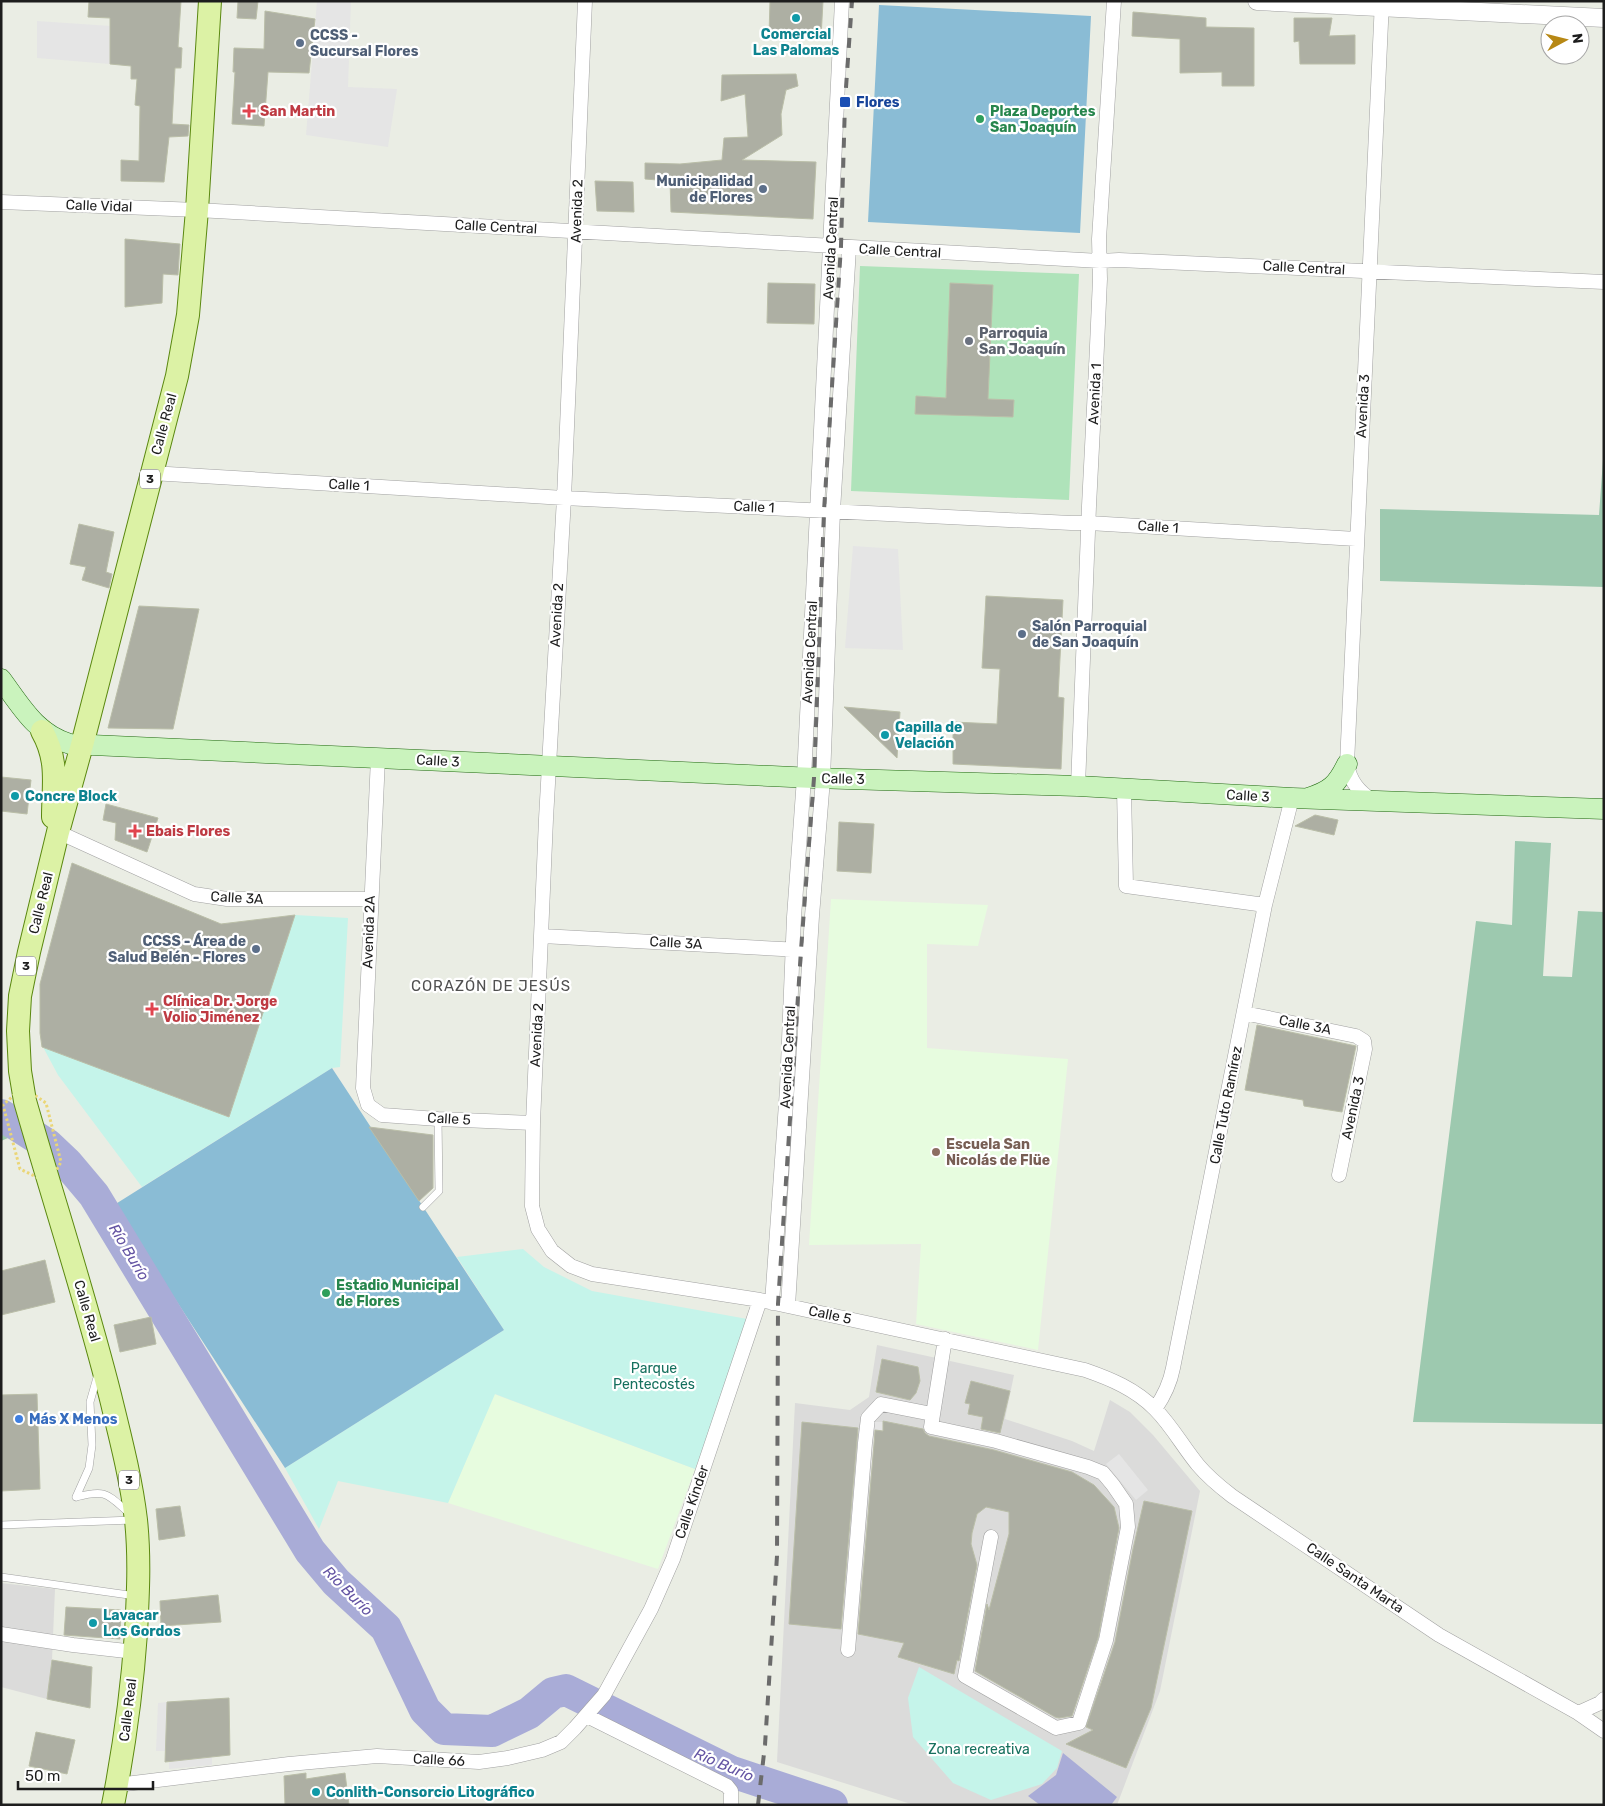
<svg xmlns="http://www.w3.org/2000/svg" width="1605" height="1806" font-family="Rubik,sans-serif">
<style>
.residential{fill:#dbdbda}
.education{fill:#e7fcdf}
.grass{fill:#afe3ba;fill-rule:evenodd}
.forest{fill:#9dc9af}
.park{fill:#c5f4ea}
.pitch{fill:#8abcd5}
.parking{fill:#e5e5e5}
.water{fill:#a9acd7}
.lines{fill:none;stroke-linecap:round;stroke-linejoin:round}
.river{stroke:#a9acd7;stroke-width:32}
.building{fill:#adafa3;stroke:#babea8}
.service-casing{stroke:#a1a1a1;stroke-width:8}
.minor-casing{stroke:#a1a1a1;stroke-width:15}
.tertiary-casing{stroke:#a1a1a1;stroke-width:19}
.secondary-casing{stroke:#206910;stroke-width:21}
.primary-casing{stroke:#5a880f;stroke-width:24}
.path{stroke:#ebd677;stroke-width:3;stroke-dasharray:2.5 2.5;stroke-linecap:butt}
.service{stroke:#fff;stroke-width:7}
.minor{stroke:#fff;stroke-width:14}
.tertiary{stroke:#fff;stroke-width:18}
.secondary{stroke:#caf3bd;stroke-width:20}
.primary{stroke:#dcf2a5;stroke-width:22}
.rail{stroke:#6b6b6b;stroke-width:4;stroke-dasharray:10 10;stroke-linecap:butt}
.culture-dot{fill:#0f9aa8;stroke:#fff;stroke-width:2}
.service-dot{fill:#5c6f8a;stroke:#fff;stroke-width:2}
.transit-dot{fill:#1a4fb4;stroke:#fff;stroke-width:2}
.health-dot{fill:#e0444e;stroke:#fff;stroke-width:2}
.leisure-dot{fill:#2e9e5b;stroke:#fff;stroke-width:2}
.worship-dot{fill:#6b7280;stroke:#fff;stroke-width:2}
.education-dot{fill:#8d6e63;stroke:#fff;stroke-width:2}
.shop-dot{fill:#3f7fe0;stroke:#fff;stroke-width:2}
.labels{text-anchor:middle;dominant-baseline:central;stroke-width:4.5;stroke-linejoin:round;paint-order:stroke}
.shield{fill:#fff;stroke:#616161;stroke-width:1}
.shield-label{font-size:12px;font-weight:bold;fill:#1d1d1d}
.culture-label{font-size:14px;font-weight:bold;fill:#0d838f;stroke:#fff;text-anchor:start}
.service-label{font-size:14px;font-weight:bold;fill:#4e5e75;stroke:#fff;text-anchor:start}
.transit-label{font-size:14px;font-weight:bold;fill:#164399;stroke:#fff;text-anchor:start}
.health-label{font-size:14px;font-weight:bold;fill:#be3a42;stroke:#fff;text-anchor:start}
.leisure-label{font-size:14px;font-weight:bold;fill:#27864d;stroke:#fff;text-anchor:start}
.street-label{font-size:14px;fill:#1d1d1d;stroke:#fff}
.worship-label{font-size:14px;font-weight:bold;fill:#5b616d;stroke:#fff;text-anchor:start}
.education-label{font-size:14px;font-weight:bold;fill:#785e54;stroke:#fff;text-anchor:start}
.park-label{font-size:14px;fill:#16705e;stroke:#fff}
.shop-label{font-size:14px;font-weight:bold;fill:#366cbe;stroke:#fff;text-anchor:start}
.neighbourhood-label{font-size:15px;letter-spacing:1px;fill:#505050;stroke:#fff}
.water-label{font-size:15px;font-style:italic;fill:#6454a3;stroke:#fff}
</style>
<rect width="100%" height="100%" fill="#eaede4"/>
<path class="residential" d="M 877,1345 L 1014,1375 L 1005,1419 L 1072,1441 L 1094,1451 L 1110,1400 L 1130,1412 L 1153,1435 L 1200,1491 L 1160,1691 L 1117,1805 L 914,1805 L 777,1762 L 795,1403 L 850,1410 L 869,1397 Z
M 1,1583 L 55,1589 L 52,1660 L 47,1699 L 1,1687 Z"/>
<path class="education" d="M 831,899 L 988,905 L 978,946 L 927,944 L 927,1048 L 1068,1059 L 1038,1350 L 916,1324 L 921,1244 L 809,1245 Z
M 494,1394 L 695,1469 L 658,1569 L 448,1503 Z"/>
<path class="grass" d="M 860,266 L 1079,274 L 1069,500 L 851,491 ZM 950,283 L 992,285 L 988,399 L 1014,400 L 1013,417 L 915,413 L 917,397 L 946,398 Z"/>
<path class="forest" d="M 1604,446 L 1604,587 L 1380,581 L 1380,509 L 1599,515 Z
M 1515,841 L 1551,843 L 1543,976 L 1572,977 L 1578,911 L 1604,912 L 1604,1424 L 1413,1422 L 1476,921 L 1512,925 Z
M 1,1113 L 8,1138 L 1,1141 Z"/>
<path class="park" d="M 295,915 L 348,918 L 340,1067 L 332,1068 L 142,1187 L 58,1075 L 43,1047 L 229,1117 Z
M 523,1249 L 544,1267 L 592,1291 L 753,1320 L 695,1469 L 495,1394 L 448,1503 L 338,1481 L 319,1529 L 285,1468 L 504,1330 L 457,1257 Z
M 919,1667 L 1062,1751 L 1057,1768 L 1042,1784 L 991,1800 L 953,1783 L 913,1737 L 908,1698 Z"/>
<path class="pitch" d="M 879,5 L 1091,16 L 1080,233 L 868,222 Z
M 332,1068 L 504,1330 L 285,1468 L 114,1205 Z"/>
<path class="parking" d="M 317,1 L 351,1 L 348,87 L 397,89 L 388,147 L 306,135 Z
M 37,21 L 111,26 L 110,64 L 37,58 Z
M 853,546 L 898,549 L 903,650 L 845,648 Z
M 874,1422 L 883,1422 L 882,1478 L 869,1476 Z
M 1119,1454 L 1148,1490 L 1136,1500 L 1106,1464 Z
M 167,1702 L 165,1751 L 156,1751 L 158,1703 Z
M 212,1757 L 212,1765 L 169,1769 L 169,1761 Z"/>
<path class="water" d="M 1063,1753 L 1117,1797 L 1111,1805 L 1040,1805 L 1028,1796 L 1056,1775 Z"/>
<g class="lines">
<path class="river" d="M 1,1115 L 48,1145 L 67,1163 L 94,1195 L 310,1551 L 336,1582 L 386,1628 L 425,1710 L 444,1729 L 492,1731 L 529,1713 L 553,1693 L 566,1690 L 732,1772 L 832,1805"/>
</g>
<path class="building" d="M 89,1 L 181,1 L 178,47 L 182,48 L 181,68 L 175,68 L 172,124 L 189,125 L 188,136 L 169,137 L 164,182 L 121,181 L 121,160 L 139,161 L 140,106 L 135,105 L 137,79 L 131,79 L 131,66 L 110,64 L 110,18 L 88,17 Z
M 238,1 L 258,1 L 256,19 L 237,18 Z
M 770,1 L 823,1 L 821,38 L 769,35 Z
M 265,11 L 315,19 L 309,73 L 268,72 L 264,126 L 232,124 L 235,72 L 233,72 L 234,48 L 264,49 Z
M 1133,12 L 1206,18 L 1206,27 L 1254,28 L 1254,86 L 1222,86 L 1222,72 L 1180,73 L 1180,39 L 1132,36 Z
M 1294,18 L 1332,18 L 1329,36 L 1355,35 L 1355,64 L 1300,64 L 1299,41 L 1294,42 Z
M 796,74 L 798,86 L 786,90 L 781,114 L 782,135 L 742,160 L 816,162 L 813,219 L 671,212 L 670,181 L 645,179 L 645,163 L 680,164 L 722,160 L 724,138 L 748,137 L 745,94 L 721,101 L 722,75 Z
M 595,181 L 633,182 L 634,212 L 597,211 Z
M 125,239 L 180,244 L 178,275 L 163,274 L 162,303 L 125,307 Z
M 768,283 L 815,284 L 814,324 L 767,323 Z
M 950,283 L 993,285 L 988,399 L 1014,400 L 1013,417 L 915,414 L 916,396 L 946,398 Z
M 79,524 L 114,532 L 106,572 L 112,574 L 109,588 L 82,580 L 86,567 L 70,564 Z
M 986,596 L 1063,600 L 1058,697 L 1064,698 L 1061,769 L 953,764 L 953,722 L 997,724 L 1000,669 L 982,668 Z
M 139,606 L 199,609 L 173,729 L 108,728 Z
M 844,707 L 900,712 L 897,758 Z
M 1,777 L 31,780 L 27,814 L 1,811 Z
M 106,804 L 158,818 L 147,852 L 115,840 L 116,823 L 103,820 Z
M 1315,815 L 1338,820 L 1334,835 L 1295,826 Z
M 839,822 L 874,824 L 871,873 L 837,871 Z
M 72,863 L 221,924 L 295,915 L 229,1117 L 42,1047 L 40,1033 L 40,984 Z
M 1257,1025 L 1356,1046 L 1342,1112 L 1304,1106 L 1303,1100 L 1245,1090 Z
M 369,1127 L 433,1135 L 433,1188 L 419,1201 Z
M 45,1260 L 55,1302 L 1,1315 L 1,1271 Z
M 151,1317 L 156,1344 L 120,1352 L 114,1325 Z
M 882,1359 L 918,1367 L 920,1381 L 916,1393 L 910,1400 L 876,1392 Z
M 971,1381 L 1010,1391 L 1000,1433 L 981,1429 L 983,1417 L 968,1414 L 970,1404 L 965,1403 Z
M 37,1394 L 40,1489 L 1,1491 L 1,1395 Z
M 883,1421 L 923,1429 L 925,1433 L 929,1436 L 994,1450 L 1072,1472 L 1094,1485 L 1114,1507 L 1119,1528 L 1098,1638 L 1072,1716 L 1059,1718 L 1055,1717 L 975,1671 L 987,1604 L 989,1610 L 1009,1534 L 1009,1512 L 986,1507 L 977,1514 L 972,1533 L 971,1544 L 977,1565 L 959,1661 L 957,1660 L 954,1674 L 898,1657 L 904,1643 L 858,1634 L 874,1444 L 875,1430 L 883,1431 Z
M 802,1422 L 858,1428 L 841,1629 L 789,1624 Z
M 1144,1501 L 1192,1511 L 1151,1708 L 1126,1768 L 1066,1744 L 1093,1730 L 1086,1727 L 1115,1642 L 1133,1549 Z
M 180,1506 L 185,1536 L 159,1540 L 156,1509 Z
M 218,1595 L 221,1622 L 161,1626 L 160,1601 Z
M 66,1607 L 121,1610 L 120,1639 L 64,1635 Z
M 52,1660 L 92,1667 L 90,1708 L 47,1699 Z
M 229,1698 L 230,1755 L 165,1762 L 167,1702 Z
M 36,1732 L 75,1740 L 67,1774 L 29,1766 Z
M 306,1773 L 306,1779 L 345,1773 L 349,1805 L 285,1805 L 284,1776 Z"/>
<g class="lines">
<g class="service-casing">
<path id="service" d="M 423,1207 L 439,1191 L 438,1119
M 76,1497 L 89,1468 L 92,1445 L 90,1402 L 98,1374
M 76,1497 C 107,1489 107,1494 130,1514
M 1,1525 L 133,1520
M 1,1577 L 136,1596"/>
</g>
<g class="minor-casing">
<path id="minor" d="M 585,1 L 564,498 L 546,819 L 533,1123 L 532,1206 L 538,1229 L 552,1251 L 571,1266 L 592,1274 L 760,1300 L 1085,1370 C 1111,1379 1135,1389 1155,1409 C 1172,1426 1183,1447 1198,1465 C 1208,1477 1219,1486 1232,1496 L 1439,1635 L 1578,1713 L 1604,1731
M 1,202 L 197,210 L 1100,261 L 1119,260 L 1604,282
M 151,473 L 564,498 L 1071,523 L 1089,523 L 1356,539
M 378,758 L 363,1088 L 368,1105 L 382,1115 L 438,1119 L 533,1123
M 1078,786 L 1089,506 L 1096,368 L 1100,279 L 1099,239 L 1114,1
M 1124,789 L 1126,886 L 1265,905
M 1373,801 C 1358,791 1350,781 1347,764 L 1382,1
M 58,832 L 194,894 L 227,899 L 370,899
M 542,936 L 801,950
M 1244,1013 L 1356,1036 L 1364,1041 L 1365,1049 L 1339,1175
M 772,1303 L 787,1089 L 794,917 L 804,778 L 842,1
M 788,1306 L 812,916 L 823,779 L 833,511 L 849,248
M 945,1339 L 931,1427 L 996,1441 L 1088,1467 L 1103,1473 L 1113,1485 L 1126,1504 L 1128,1527 L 1106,1640 L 1079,1723 L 1056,1728 L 965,1676 L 991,1537
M 1155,1409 C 1164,1396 1170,1384 1173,1368 L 1265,905 L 1292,798
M 1,1634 L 73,1645 L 135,1652
M 848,1650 L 865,1443 L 868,1418 L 881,1404 L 932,1414
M 1578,1713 L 1600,1703 L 1604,1699
M 587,1716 L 727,1786 L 731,1791 L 731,1805
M 117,1785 L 289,1764 L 377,1756 L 479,1762 L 508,1758 L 542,1750 L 561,1742 L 575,1728 L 604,1695 L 651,1609 L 673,1559 L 760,1300"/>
</g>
<g class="tertiary-casing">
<path id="tertiary" d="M 1257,1 L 1604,18"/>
</g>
<g class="secondary-casing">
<path id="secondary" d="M 1,679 C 21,706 36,734 70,744 L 814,778 L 1078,786 L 1292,798 L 1604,809
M 1308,798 C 1330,791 1337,785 1347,764"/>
</g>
<g class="primary-casing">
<path id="primary" d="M 42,731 C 59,761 53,785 53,817
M 113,1805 C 124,1748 132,1691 136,1633 C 138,1595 140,1558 136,1520 C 131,1478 120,1436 110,1395 C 85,1296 53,1199 25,1101 L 20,1071 L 18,1031 L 20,996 L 29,952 L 58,832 L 82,745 L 177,376 L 188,315 L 197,210 L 210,1"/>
</g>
<path class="path" d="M 23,1087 L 46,1103 L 61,1162 L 49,1183 L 20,1169 L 3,1105 Z"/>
<use href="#service" class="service"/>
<use href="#minor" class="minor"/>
<use href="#tertiary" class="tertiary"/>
<use href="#secondary" class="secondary"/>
<use href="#primary" class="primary"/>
<path class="rail" d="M 758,1805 L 765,1745 L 777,1556 L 778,1304 L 801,950 L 814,778 L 824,511 L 841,246 L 845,102 L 852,1"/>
</g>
<g class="culture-dot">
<circle cx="796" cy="18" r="5"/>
<circle cx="885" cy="735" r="5"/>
<circle cx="15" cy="796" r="5"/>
<circle cx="93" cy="1623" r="5"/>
<circle cx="316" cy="1792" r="5"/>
</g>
<g class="service-dot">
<circle cx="300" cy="43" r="5"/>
<circle cx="763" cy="189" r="5"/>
<circle cx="1022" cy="634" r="5"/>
<circle cx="256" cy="949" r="5"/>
</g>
<rect class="transit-dot" x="839" y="96" width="12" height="12" rx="2.5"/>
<g class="health-dot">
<path d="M246.5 103.5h5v5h5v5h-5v5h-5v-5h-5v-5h5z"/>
<path d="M132.5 823.5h5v5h5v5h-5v5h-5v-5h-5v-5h5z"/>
<path d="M149.5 1001.5h5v5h5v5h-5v5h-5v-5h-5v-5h5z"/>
</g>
<g class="leisure-dot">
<circle cx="980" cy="119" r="5"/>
<circle cx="326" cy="1293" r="5"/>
</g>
<circle class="worship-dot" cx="969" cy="341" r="5"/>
<circle class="education-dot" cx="936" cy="1152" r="5"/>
<circle class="shop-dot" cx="19" cy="1419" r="5"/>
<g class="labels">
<g class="shield">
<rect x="140" y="469.5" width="20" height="19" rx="4"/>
<rect x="16" y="956.5" width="20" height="19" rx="4"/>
<rect x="119" y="1470.5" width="20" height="19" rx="4"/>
</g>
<g class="shield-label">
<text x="150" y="479">3</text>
<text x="26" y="966">3</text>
<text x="129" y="1480">3</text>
</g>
<g class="culture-label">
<text x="796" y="34" text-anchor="middle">Comercial<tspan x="796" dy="16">Las Palomas</tspan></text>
<text x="895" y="727">Capilla de<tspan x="895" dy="16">Velación</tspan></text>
<text x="25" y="796">Concre Block</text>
<text x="103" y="1615">Lavacar<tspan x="103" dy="16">Los Gordos</tspan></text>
<text x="326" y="1792">Conlith-Consorcio Litográfico</text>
</g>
<g class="service-label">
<text x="310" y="35">CCSS -<tspan x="310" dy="16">Sucursal Flores</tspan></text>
<text x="753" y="181" text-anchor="end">Municipalidad<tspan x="753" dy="16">de Flores</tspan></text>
<text x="1032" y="626">Salón Parroquial<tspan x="1032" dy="16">de San Joaquín</tspan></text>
<text x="246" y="941" text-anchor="end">CCSS - Área de<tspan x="246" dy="16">Salud Belén - Flores</tspan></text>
</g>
<g class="transit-label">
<text x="856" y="102">Flores</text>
</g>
<g class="health-label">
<text x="260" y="111">San Martin</text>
<text x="146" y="831">Ebais Flores</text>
<text x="163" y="1001">Clínica Dr. Jorge<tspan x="163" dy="16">Volio Jiménez</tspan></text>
</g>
<g class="leisure-label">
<text x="990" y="111">Plaza Deportes<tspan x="990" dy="16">San Joaquín</tspan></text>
<text x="336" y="1285">Estadio Municipal<tspan x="336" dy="16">de Flores</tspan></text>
</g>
<g class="street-label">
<text transform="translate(99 206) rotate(2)">Calle Vidal</text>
<text transform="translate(577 211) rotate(-88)">Avenida 2</text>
<text transform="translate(496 227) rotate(3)">Calle Central</text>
<text transform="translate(831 248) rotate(-87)">Avenida Central</text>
<text transform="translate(900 251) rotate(3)">Calle Central</text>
<text transform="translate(1304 268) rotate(3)">Calle Central</text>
<text transform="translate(1095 394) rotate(-87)">Avenida 1</text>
<text transform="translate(1363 406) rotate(-87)">Avenida 3</text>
<text transform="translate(164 424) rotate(-75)">Calle Real</text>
<text transform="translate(349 485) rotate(3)">Calle 1</text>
<text transform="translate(754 507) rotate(3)">Calle 1</text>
<text transform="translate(1158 527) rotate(4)">Calle 1</text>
<text transform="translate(557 615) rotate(-87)">Avenida 2</text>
<text transform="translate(810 652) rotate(-87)">Avenida Central</text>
<text transform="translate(438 761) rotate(3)">Calle 3</text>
<text transform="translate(843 779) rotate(1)">Calle 3</text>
<text transform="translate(1248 796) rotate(3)">Calle 3</text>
<text transform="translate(237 898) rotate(3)">Calle 3A</text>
<text transform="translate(41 903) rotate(-76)">Calle Real</text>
<text transform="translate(369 932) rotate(-88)">Avenida 2A</text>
<text transform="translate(676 943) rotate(3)">Calle 3A</text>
<text transform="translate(1305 1025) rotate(11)">Calle 3A</text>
<text transform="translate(537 1035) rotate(-87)">Avenida 2</text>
<text transform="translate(788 1057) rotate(-87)">Avenida Central</text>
<text transform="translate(1226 1105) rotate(-79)">Calle Tuto Ramírez</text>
<text transform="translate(1353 1108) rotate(-78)">Avenida 3</text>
<text transform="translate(449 1119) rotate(3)">Calle 5</text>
<text transform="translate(87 1311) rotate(74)">Calle Real</text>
<text transform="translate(830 1315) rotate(12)">Calle 5</text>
<text transform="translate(692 1502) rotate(-71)">Calle Kinder</text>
<text transform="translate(1355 1578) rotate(34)">Calle Santa Marta</text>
<text transform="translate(128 1710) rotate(-83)">Calle Real</text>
<text transform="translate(439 1760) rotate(3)">Calle 66</text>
</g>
<g class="worship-label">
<text x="979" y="333">Parroquia<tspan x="979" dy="16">San Joaquín</tspan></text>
</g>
<g class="education-label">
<text x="946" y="1144">Escuela San<tspan x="946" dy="16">Nicolás de Flüe</tspan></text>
</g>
<g class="park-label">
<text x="654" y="1368">Parque<tspan x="654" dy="16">Pentecostés</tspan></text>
<text x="979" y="1749">Zona recreativa</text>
</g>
<g class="shop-label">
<text x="29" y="1419">Más X Menos</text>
</g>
<g class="neighbourhood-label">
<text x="491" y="986">CORAZÓN DE JESÚS</text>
</g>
<g class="water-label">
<text transform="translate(129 1252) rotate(59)">Río Burío</text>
<text transform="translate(348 1591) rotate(45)">Río Burío</text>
<text transform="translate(724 1765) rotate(23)">Río Burío</text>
</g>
</g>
<rect width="1605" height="1806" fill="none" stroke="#1d1d1d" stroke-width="5"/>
<g transform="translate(1565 40) rotate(83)"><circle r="24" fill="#ffffff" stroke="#a5a5a5"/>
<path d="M0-4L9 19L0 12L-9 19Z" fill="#b78814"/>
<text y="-8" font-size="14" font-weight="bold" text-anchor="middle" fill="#1d1d1d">N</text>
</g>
<path d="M18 1781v8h135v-8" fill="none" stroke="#1d1d1d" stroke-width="2.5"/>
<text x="25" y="1781" font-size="15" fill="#1d1d1d" stroke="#ffffff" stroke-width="4" paint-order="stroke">50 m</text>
</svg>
